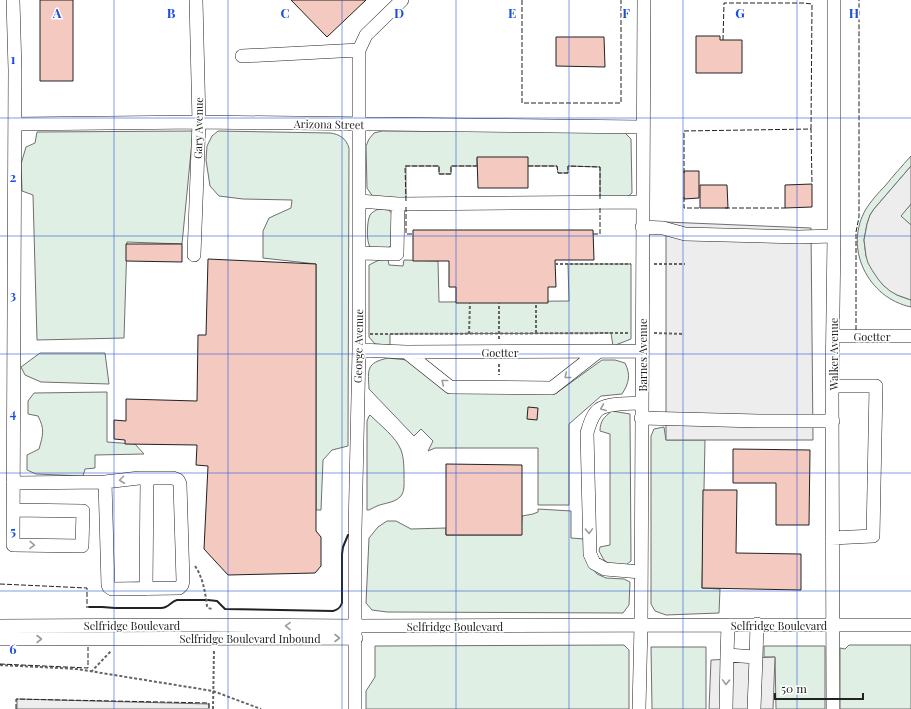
<svg xmlns="http://www.w3.org/2000/svg" width="911" height="709" font-family="'Playfair Display',serif">
<style>
.green{fill:#e0efe3;stroke:#6f6f6f}
.parking{fill:#ededed;stroke:#6f6f6f}
.building{fill:#f3c9c0;stroke:#222}
.lines{fill:none;stroke-linecap:round;stroke-linejoin:round}
.minor-casing{stroke:#222;stroke-width:14}
.path{stroke:#646464;stroke-width:2;stroke-dasharray:3 2;stroke-linecap:butt}
.minor{stroke:#fff;stroke-width:13}
.fence{stroke:#222;stroke-width:1;stroke-dasharray:5 2;stroke-linecap:butt}
.wall{stroke:#222;stroke-width:2}
.oneway{stroke:#9c9c9c}
.grid{fill:none;stroke:#1d4ed8;stroke-width:1;stroke-opacity:0.55}
.labels{text-anchor:middle;dominant-baseline:central;stroke-width:3;stroke-linejoin:round;paint-order:stroke}
.street-label{font-size:11px;fill:#222;stroke:#fff}
.grid-label{font-size:13px;text-anchor:middle;font-weight:bold;fill:#1d4ed8;stroke:#fff;stroke-width:3;stroke-linejoin:round;paint-order:stroke}
</style>
<rect width="100%" height="100%" fill="#fff"/>
<path class="green" d="M 193,131 L 182,244 L 127,242 L 124,338 L 37,340 L 33,195 L 22,191 L 21,164 L 26,147 L 35,143 L 37,132 Z
M 218,131 L 330,133 C 339,134 346,138 349,148 L 348,446 L 332,450 L 323,460 L 321,510 L 316,510 L 316,264 L 263,258 L 263,231 L 269,218 L 291,208 L 292,200 L 243,199 L 219,196 L 210,186 L 206,160 L 207,146 L 212,136 Z
M 382,131 L 623,131 L 631,139 L 632,193 L 626,198 L 600,199 L 600,167 L 568,166 L 568,173 L 558,173 L 557,166 L 528,166 L 477,158 L 477,166 L 451,166 L 451,174 L 439,174 L 439,166 L 406,166 L 406,199 L 377,199 L 371,194 L 367,188 L 366,146 L 369,139 L 374,133 Z
M 911,156 L 911,166 L 874,209 L 870,215 L 867,224 L 864,240 L 866,256 L 883,285 L 897,295 L 911,300 L 911,307 C 868,298 843,248 866,209 C 871,201 878,193 885,186 C 893,176 902,166 911,156 Z
M 911,204 L 911,225 L 900,216 Z
M 378,209 L 389,210 L 392,214 L 391,246 L 384,250 L 370,247 C 366,241 367,221 370,215 C 372,212 375,211 378,209 Z
M 388,259 L 389,265 L 403,266 L 404,260 L 438,261 L 439,302 L 569,301 L 568,264 L 631,264 L 631,339 L 613,346 L 611,333 L 390,334 L 390,345 L 375,344 L 369,337 L 369,265 L 379,260 Z
M 40,353 L 105,353 L 109,384 L 41,382 L 25,375 L 21,367 Z
M 388,358 L 407,360 L 448,392 L 555,394 L 602,360 L 615,360 L 625,363 C 631,375 629,383 622,394 L 601,396 L 569,424 L 569,505 L 538,505 L 538,448 L 435,448 L 428,451 L 433,441 L 421,429 L 414,436 L 369,389 C 368,369 366,363 388,358 Z
M 107,392 L 107,442 L 135,444 L 144,454 L 95,455 L 95,468 L 85,469 L 83,476 L 36,474 L 27,470 L 27,455 L 39,449 C 43,435 45,429 38,416 L 28,414 L 28,401 L 34,393 Z
M 612,411 L 630,414 L 631,561 L 626,565 L 612,566 L 604,560 L 599,551 L 600,547 L 610,545 L 610,434 L 600,431 C 600,421 604,417 612,411 Z
M 370,415 C 380,425 396,437 401,450 C 404,458 404,468 404,477 C 404,484 405,492 400,497 C 394,503 384,503 377,506 C 374,507 372,509 369,510 L 367,510 L 367,421 L 369,416 Z
M 664,427 L 666,440 L 705,440 L 702,588 L 720,589 L 719,613 L 666,615 L 655,611 L 651,604 L 651,436 L 654,429 Z
M 538,509 L 571,511 L 571,538 L 584,539 L 586,559 L 597,574 L 606,578 L 624,579 L 630,582 L 629,605 L 623,613 L 387,612 L 372,610 L 366,603 L 369,538 L 378,527 L 387,521 L 396,521 L 411,529 L 446,528 L 446,535 L 521,535 L 522,516 L 533,514 L 538,512 Z
M 624,645 L 629,650 L 629,709 L 366,709 L 366,691 L 375,677 L 375,646 Z
M 849,645 L 911,645 L 911,709 L 840,709 L 840,648 L 845,649 Z
M 764,646 L 825,646 L 825,709 L 776,709 L 775,657 L 764,657 Z
M 651,647 L 706,647 L 706,709 L 652,709 Z"/>
<path class="parking" d="M 911,166 L 911,204 L 901,216 L 911,225 L 911,300 L 897,295 L 890,291 L 883,285 L 878,279 L 872,270 L 868,263 L 866,256 L 864,240 L 867,224 L 870,215 L 874,209 Z
M 666,222 L 811,228 L 813,440 L 666,440 Z
M 775,657 L 773,709 L 709,709 L 711,660 Z
M 17,699 L 209,704 L 209,709 L 17,709 Z"/>
<path class="building" d="M 40,0 L 73,0 L 73,81 L 40,81 Z
M 291,0 L 366,0 L 327,37 Z
M 696,36 L 720,36 L 720,40 L 742,40 L 742,73 L 696,73 Z
M 556,37 L 604,37 L 605,67 L 556,66 Z
M 477,157 L 528,157 L 528,188 L 478,188 Z
M 684,171 L 699,171 L 699,198 L 684,199 Z
M 812,184 L 812,207 L 785,208 L 785,185 Z
M 700,185 L 727,185 L 728,208 L 700,208 Z
M 413,230 L 593,230 L 594,260 L 555,260 L 556,287 L 548,287 L 548,303 L 456,303 L 456,287 L 449,287 L 449,261 L 413,261 Z
M 126,244 L 182,244 L 182,262 L 126,261 Z
M 208,259 L 316,264 L 316,531 L 321,537 L 321,566 L 315,573 L 228,575 L 204,549 L 208,466 L 196,465 L 197,445 L 125,444 L 125,440 L 114,439 L 114,420 L 126,421 L 126,399 L 197,401 L 198,335 L 206,335 Z
M 528,407 L 538,408 L 537,420 L 527,419 Z
M 733,449 L 810,450 L 809,525 L 776,525 L 776,483 L 733,483 Z
M 446,464 L 522,465 L 522,535 L 446,535 Z
M 703,490 L 737,490 L 736,553 L 801,554 L 801,590 L 702,588 Z"/>
<g class="lines">
<g class="minor-casing">
<path id="minor" d="M 13,0 L 15,70 L 13,545 L 82,546 L 83,511 L 13,510
M 242,56 L 359,50
M 15,124 L 199,122 L 643,127
M 398,204 L 642,202
M 642,227 L 663,228 L 685,234 L 799,237 L 834,236
M 359,253 L 397,254 L 398,204 L 359,201
M 194,255 L 199,122 L 196,0
M 833,336 L 911,336
M 359,350 L 406,352 L 642,351
M 406,352 L 450,387 L 552,388 L 598,352
M 832,386 L 876,386 L 873,536 L 832,538
M 641,418 L 759,421 L 833,421
M 13,483 L 105,482 L 108,585 L 109,587 L 112,589 L 179,588 L 182,585 L 183,581 L 180,484 L 178,480 L 173,478 L 139,478 L 105,482
M 641,572 L 605,569 L 594,563 L 590,554 L 587,433 C 589,426 591,418 596,412 C 604,402 629,404 641,403
M 146,589 L 147,478
M 728,625 L 727,655 L 756,657 L 757,624
M 0,626 L 201,625 L 355,626 L 728,625 L 911,625
M 0,639 L 356,638
M 355,709 L 355,531 L 359,350 L 359,50 L 366,35 L 402,0
M 639,709 L 641,625 L 644,0
M 726,709 L 727,655
M 754,709 L 756,657
M 833,709 L 832,386 L 834,236 L 834,0"/>
</g>
<path class="path" d="M 555,264 L 631,264
M 654,264 L 685,264
M 536,333 L 536,303
M 654,333 L 683,334
M 370,334 L 630,333
M 469,334 L 470,303
M 499,339 L 499,303
M 499,364 L 499,375
M 195,566 C 203,578 205,591 207,606 L 208,608 L 212,609
M 0,665 L 77,669 L 213,691 L 261,709
M 91,672 L 111,651
M 213,709 L 214,650"/>
<use href="#minor" class="minor"/>
<path class="fence" d="M 522,0 L 522,103 L 621,103 L 621,0
M 723,40 L 724,3 L 803,3 L 812,4 L 811,129
M 528,166 L 557,166 L 558,173 L 568,173 L 568,166 L 600,167 L 600,199
M 684,173 L 684,131 L 811,129 L 812,184
M 684,197 L 684,208 L 701,208
M 406,201 L 405,166 L 439,166 L 439,174 L 451,174 L 451,166 L 477,166
M 406,207 L 406,234 L 413,234
M 725,208 L 785,208
M 593,234 L 600,234 L 600,207
M 856,330 L 856,232 L 859,217 L 859,0
M 0,584 L 87,588 L 87,608
M 0,664 L 88,668 L 88,647
M 16,709 L 16,699 L 209,703 L 209,709"/>
<path class="wall" d="M 208,600 L 217,601 L 225,609 L 333,611 C 338,610 340,608 342,603 L 342,554 L 343,547 L 348,535
M 89,607 L 102,607 L 115,608 L 161,608 C 169,608 170,602 177,600 L 205,600"/>
</g>
<defs><path id="oneway-chevron" d="M-2-3.5L2.5 0L-2 3.5" fill="none" stroke-width="1.6" stroke-linecap="round" stroke-linejoin="round"/></defs>
<g class="oneway">
<use href="#oneway-chevron" transform="translate(567 376) rotate(141)"/>
<use href="#oneway-chevron" transform="translate(444 382) rotate(-141)"/>
<use href="#oneway-chevron" transform="translate(603 408) rotate(157)"/>
<use href="#oneway-chevron" transform="translate(122 480) rotate(173)"/>
<use href="#oneway-chevron" transform="translate(589 531) rotate(88)"/>
<use href="#oneway-chevron" transform="translate(32 545) rotate(1)"/>
<use href="#oneway-chevron" transform="translate(288 626) rotate(-179)"/>
<use href="#oneway-chevron" transform="translate(337 638)"/>
<use href="#oneway-chevron" transform="translate(39 639)"/>
<use href="#oneway-chevron" transform="translate(726 682) rotate(92)"/>
</g>
<path class="grid" d="M 114,0 L 114,709M 228,0 L 228,709M 342,0 L 342,709M 456,0 L 456,709M 569,0 L 569,709M 683,0 L 683,709M 797,0 L 797,709M 0,118 L 911,118M 0,236 L 911,236M 0,354 L 911,354M 0,473 L 911,473M 0,591 L 911,591"/>
<g class="labels">
<g class="street-label">
<text transform="translate(329 124) rotate(1)">Arizona Street</text>
<text transform="translate(198 128) rotate(-89)">Gary Avenue</text>
<text x="872" y="336">Goetter</text>
<text transform="translate(358 346) rotate(-89)">George Avenue</text>
<text x="500" y="352">Goetter</text>
<text transform="translate(833 354) rotate(-90)">Walker Avenue</text>
<text transform="translate(642 355) rotate(-90)">Barnes Avenue</text>
<text x="132" y="625">Selfridge Boulevard</text>
<text x="779" y="625">Selfridge Boulevard</text>
<text x="455" y="626">Selfridge Boulevard</text>
<text x="250" y="638">Selfridge Boulevard Inbound</text>
</g>
</g>
<g class="grid-label">
<text x="57" y="18">A</text>
<text x="171" y="18">B</text>
<text x="285" y="18">C</text>
<text x="399" y="18">D</text>
<text x="512" y="18">E</text>
<text x="626" y="18">F</text>
<text x="740" y="18">G</text>
<text x="854" y="18">H</text>
<text x="13" y="64">1</text>
<text x="13" y="182">2</text>
<text x="13" y="300">3</text>
<text x="13" y="418">4</text>
<text x="13" y="536">5</text>
<text x="13" y="654">6</text>
</g>
<path d="M775 693v6h88v-6" fill="none" stroke="#222222" stroke-width="2"/>
<text x="781" y="693" font-size="12" fill="#222222" stroke="#ffffff" stroke-width="3" paint-order="stroke">50 m</text>
</svg>
